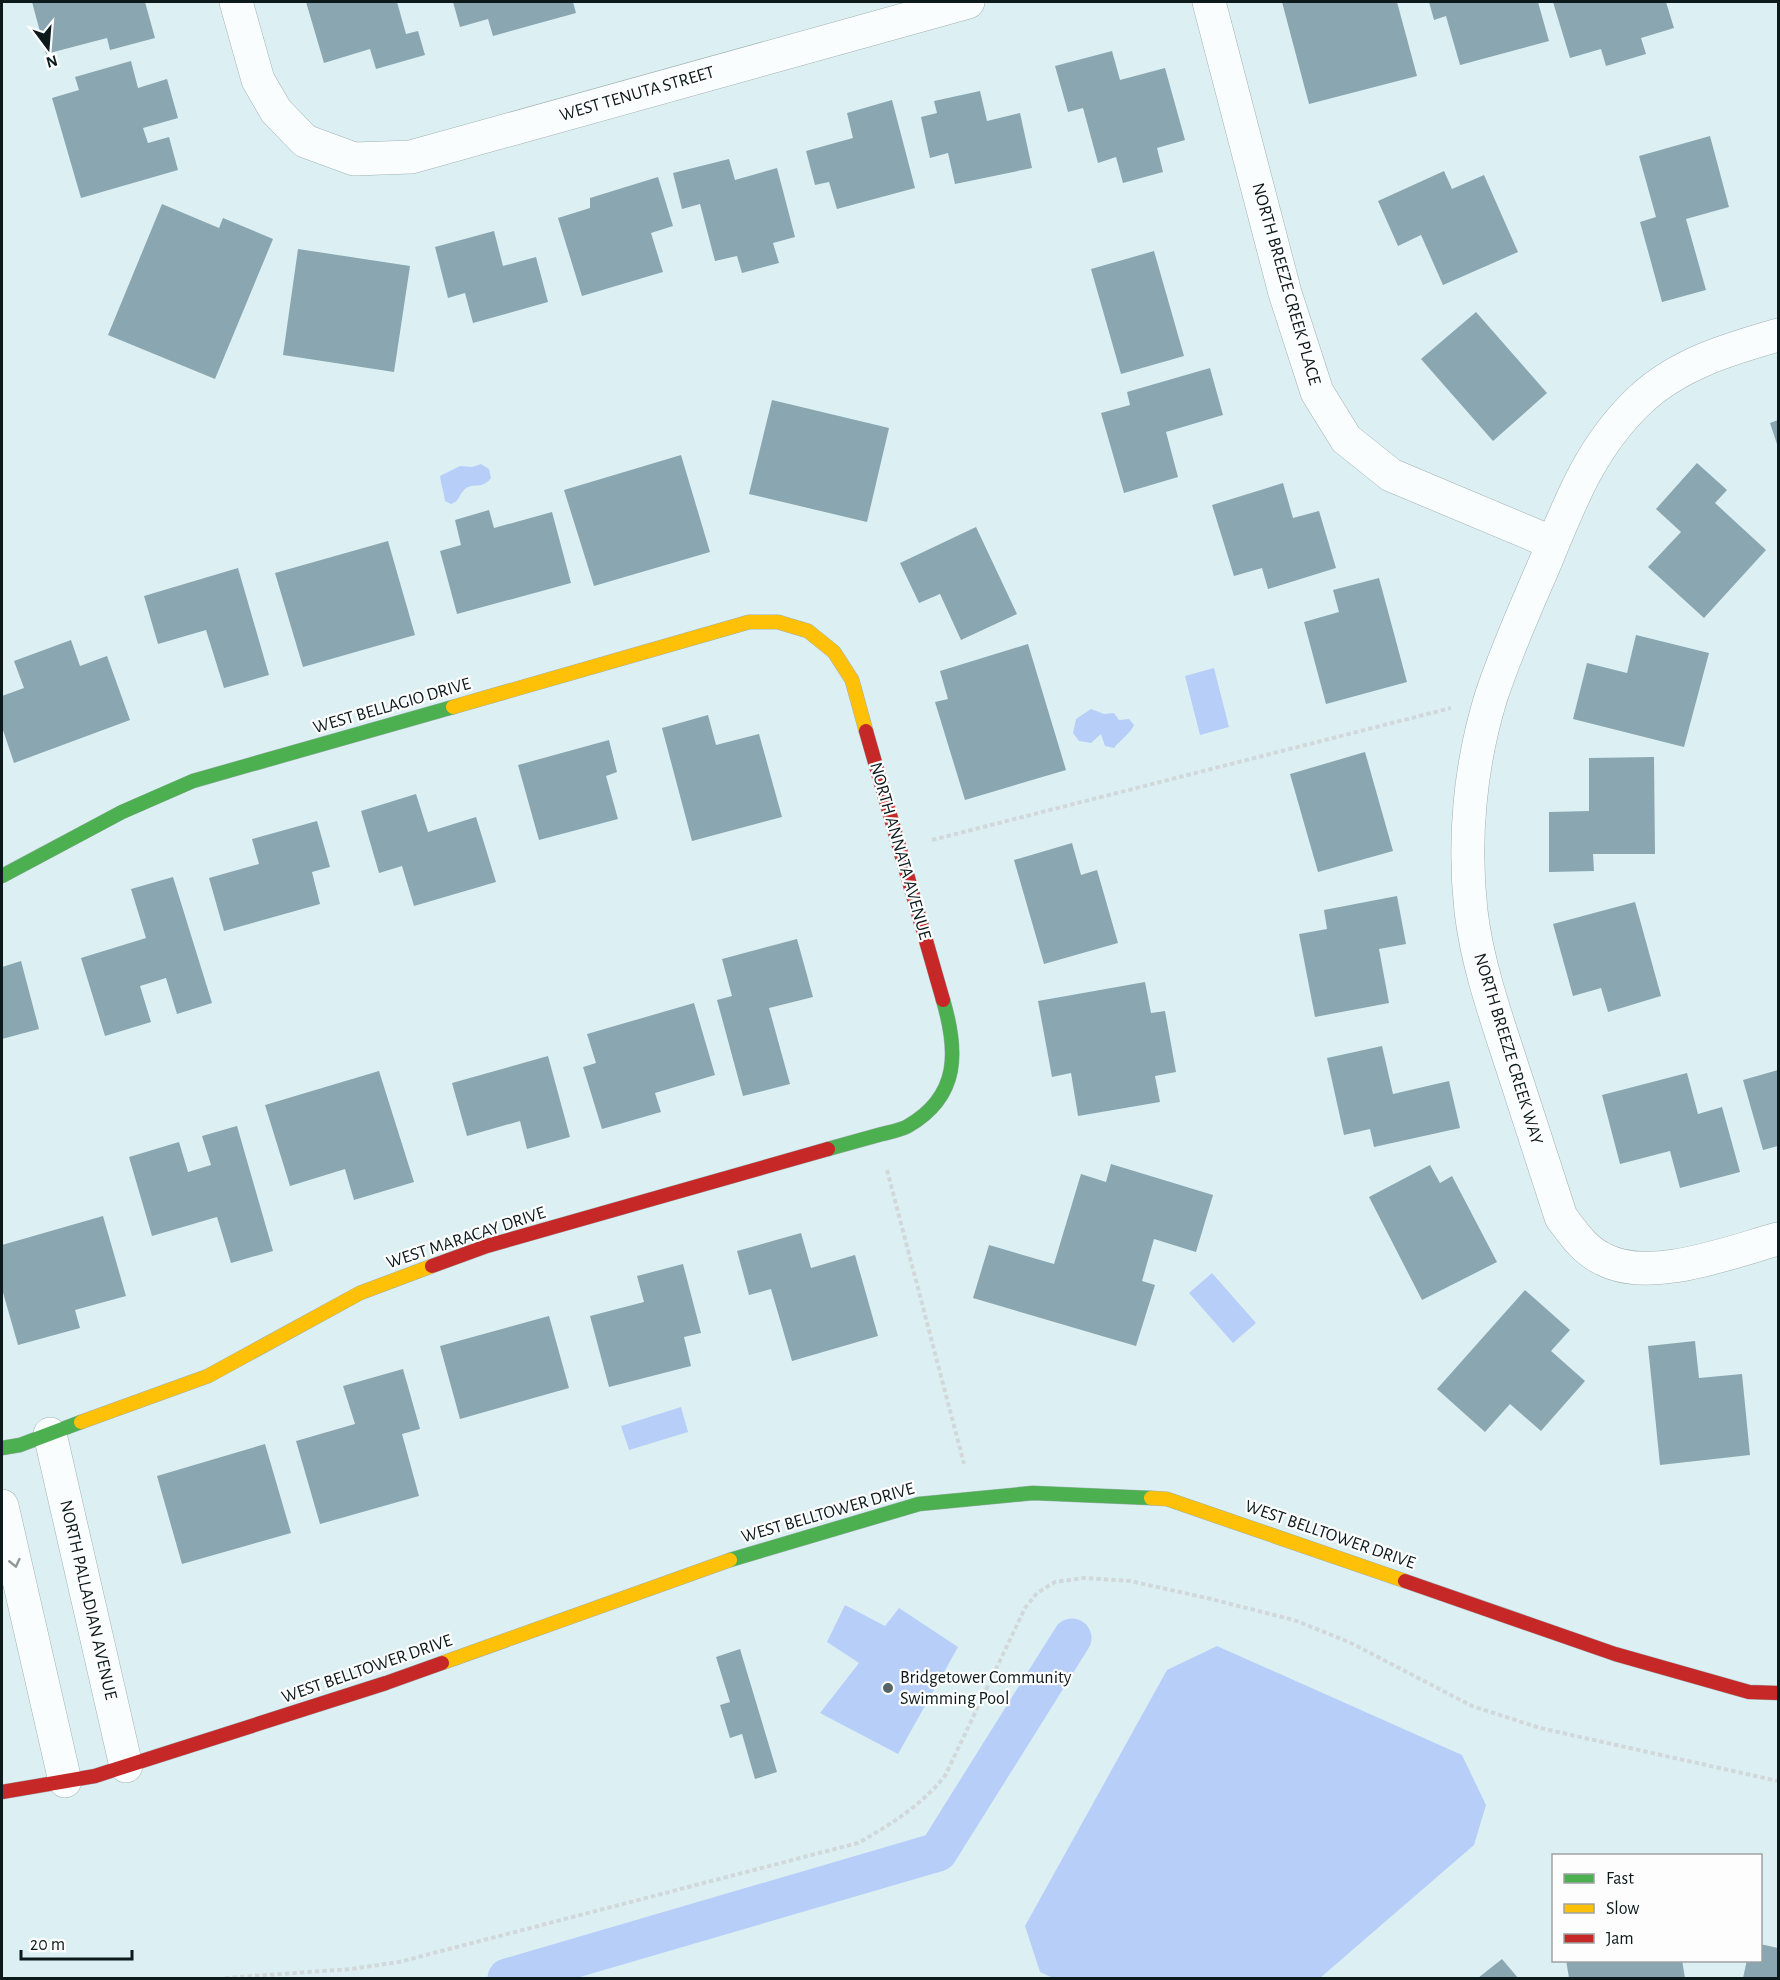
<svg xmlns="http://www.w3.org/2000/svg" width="1780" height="1980" font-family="'Alegreya Sans',sans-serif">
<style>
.water{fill:#b7cef9}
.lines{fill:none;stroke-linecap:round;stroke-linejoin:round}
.canal{stroke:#b7cef9;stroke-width:39}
.building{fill:#8aa6b1}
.street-casing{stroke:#a1b0b3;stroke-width:34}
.fast-casing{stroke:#a1b0b3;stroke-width:15}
.slow-casing{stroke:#a1b0b3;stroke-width:15}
.jam-casing{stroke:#a1b0b3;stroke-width:15}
.path{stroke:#d2d8da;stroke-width:4;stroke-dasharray:4.5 3;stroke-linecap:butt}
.street{stroke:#fafdfd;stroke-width:33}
.fast{stroke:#4caf50;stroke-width:14}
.slow{stroke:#ffc107;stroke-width:14}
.jam{stroke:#c62828;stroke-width:14}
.oneway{stroke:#8f9798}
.poi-dot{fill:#556567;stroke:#fdfdfd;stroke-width:2}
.labels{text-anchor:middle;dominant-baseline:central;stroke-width:4.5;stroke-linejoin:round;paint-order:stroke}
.street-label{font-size:18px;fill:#0c1a1c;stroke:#fdfdfd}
.poi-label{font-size:18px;fill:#0c1a1c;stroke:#fdfdfd;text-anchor:start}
</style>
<rect width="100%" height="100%" fill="#dcf0f3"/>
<path class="water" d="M 481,464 L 489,469 L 491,478 C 481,491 473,481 464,490 C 458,496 460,501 451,504 L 445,501 C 444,492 441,485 440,476 L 460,466 L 472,467 Z
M 1214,668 L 1229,727 L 1200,735 L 1185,676 Z
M 1091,709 L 1104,714 L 1114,713 L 1119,720 L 1129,719 L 1134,725 C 1130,734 1121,739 1114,748 L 1105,746 L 1101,734 L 1091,743 L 1079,741 L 1073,733 L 1076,719 Z
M 1212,1273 L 1256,1323 L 1233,1343 L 1189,1293 Z
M 681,1407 L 688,1432 L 629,1450 L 621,1426 Z
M 845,1605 L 885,1626 L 899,1608 L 958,1647 L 898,1754 L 820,1713 L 859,1663 L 827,1642 Z
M 1217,1646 L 1462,1755 L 1486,1805 L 1474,1845 L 1320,1978 L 1053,1978 L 1040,1972 L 1025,1926 L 1167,1670 Z"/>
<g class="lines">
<path class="canal" d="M 507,1978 L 938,1852 L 1072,1638"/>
</g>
<path class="building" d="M 32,2 L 145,2 L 155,38 L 110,50 L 107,38 L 46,54 Z
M 306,2 L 397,2 L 406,34 L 418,31 L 425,55 L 376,69 L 370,49 L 324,63 Z
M 453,2 L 573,2 L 576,13 L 493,36 L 488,19 L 460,27 Z
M 1282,2 L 1397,2 L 1417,76 L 1309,104 Z
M 1429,2 L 1538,2 L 1549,41 L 1460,65 L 1446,16 L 1434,20 Z
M 1553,2 L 1666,2 L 1674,28 L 1641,38 L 1646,54 L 1606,66 L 1601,49 L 1570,58 Z
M 1112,51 L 1120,80 L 1165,68 L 1185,140 L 1157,148 L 1163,172 L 1123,183 L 1116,157 L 1098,163 L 1083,108 L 1068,112 L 1055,66 Z
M 131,61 L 138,88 L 167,79 L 178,118 L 143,128 L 148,143 L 169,137 L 178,170 L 81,198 L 52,98 L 79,90 L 75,77 Z
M 980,91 L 987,121 L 1020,113 L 1032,168 L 955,184 L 948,153 L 930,158 L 921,117 L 937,113 L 934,101 Z
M 892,100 L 915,188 L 837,209 L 829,182 L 815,185 L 806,151 L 853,138 L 847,113 Z
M 1710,136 L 1729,207 L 1686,219 L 1706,290 L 1662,302 L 1640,222 L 1656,217 L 1639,156 Z
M 729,159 L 735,180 L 777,168 L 795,237 L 773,243 L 779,263 L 742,273 L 737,256 L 715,261 L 700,204 L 682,209 L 673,173 Z
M 1444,171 L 1452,189 L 1484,175 L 1518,252 L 1443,285 L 1421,235 L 1398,246 L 1378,201 Z
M 658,177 L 673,226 L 651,233 L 663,272 L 582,296 L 558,218 L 590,208 L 590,198 Z
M 162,204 L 219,228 L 223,218 L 273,239 L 215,379 L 108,335 Z
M 494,231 L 503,266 L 536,257 L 548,302 L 473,323 L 465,293 L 448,298 L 435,247 Z
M 298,249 L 410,266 L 394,372 L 283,355 Z
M 1154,251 L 1184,356 L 1121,374 L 1091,269 Z
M 1476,312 L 1547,393 L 1493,441 L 1421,359 Z
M 1210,368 L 1223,415 L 1166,432 L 1178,477 L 1124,493 L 1101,413 L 1130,405 L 1127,392 Z
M 772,400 L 889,428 L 867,522 L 749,494 Z
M 1778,420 L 1778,447 L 1770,423 Z
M 681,455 L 710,552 L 594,586 L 564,490 Z
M 1697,463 L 1727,490 L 1715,503 L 1766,550 L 1704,618 L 1648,567 L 1681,532 L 1656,509 Z
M 1283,483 L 1293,518 L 1319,511 L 1336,568 L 1268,589 L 1262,568 L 1234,576 L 1212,505 Z
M 489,510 L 494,528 L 552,512 L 571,583 L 457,614 L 440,551 L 461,545 L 455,520 Z
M 976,527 L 1017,614 L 961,640 L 940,594 L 919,603 L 900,563 Z
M 388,541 L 415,635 L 303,667 L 275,573 Z
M 238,568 L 269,675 L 224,688 L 206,630 L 158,644 L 144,596 Z
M 1379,578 L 1407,682 L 1326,704 L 1304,622 L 1339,612 L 1333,590 Z
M 1636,635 L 1709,653 L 1684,747 L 1573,719 L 1587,663 L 1627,673 Z
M 71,640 L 80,666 L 107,656 L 130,720 L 14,763 L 2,727 L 2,696 L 24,688 L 14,661 Z
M 1028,644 L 1066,770 L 965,800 L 935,702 L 948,699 L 940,671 Z
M 708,715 L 716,745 L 759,734 L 782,817 L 692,841 L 662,728 Z
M 609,740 L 617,772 L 606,776 L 618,819 L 539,840 L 518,765 Z
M 1365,752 L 1393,851 L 1318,872 L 1290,774 Z
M 1654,757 L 1655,854 L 1593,854 L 1594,871 L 1549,872 L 1549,812 L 1589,811 L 1589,758 Z
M 416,794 L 428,832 L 476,817 L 496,882 L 414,906 L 402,866 L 379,873 L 361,811 Z
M 317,821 L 330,867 L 312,872 L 320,904 L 224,931 L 209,878 L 259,864 L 252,839 Z
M 1072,843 L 1081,875 L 1097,870 L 1118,943 L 1044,964 L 1014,860 Z
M 173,877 L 212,1003 L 177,1014 L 166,978 L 140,986 L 151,1022 L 105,1036 L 81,958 L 146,938 L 131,889 Z
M 1397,896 L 1406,944 L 1379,949 L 1389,1003 L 1315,1017 L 1299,934 L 1327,929 L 1324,910 Z
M 1635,902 L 1661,996 L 1608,1012 L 1601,988 L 1573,996 L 1553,924 Z
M 797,939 L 813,997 L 769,1008 L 790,1084 L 743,1096 L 717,1000 L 732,996 L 722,959 Z
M 21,961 L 39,1029 L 2,1039 L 2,967 Z
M 1145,982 L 1151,1013 L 1165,1011 L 1176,1072 L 1155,1076 L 1160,1102 L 1078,1116 L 1071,1073 L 1052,1077 L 1038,1001 Z
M 694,1003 L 715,1075 L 655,1093 L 661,1112 L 602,1129 L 583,1067 L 596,1063 L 587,1034 Z
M 1382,1046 L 1393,1094 L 1449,1081 L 1460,1128 L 1374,1147 L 1370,1129 L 1344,1135 L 1327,1058 Z
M 548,1056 L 570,1137 L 527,1149 L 520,1121 L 467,1136 L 452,1083 Z
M 1778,1070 L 1778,1146 L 1763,1150 L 1743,1080 Z
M 379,1071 L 414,1182 L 354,1200 L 345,1169 L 290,1186 L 265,1105 Z
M 1687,1073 L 1698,1114 L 1722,1107 L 1740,1172 L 1680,1188 L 1670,1151 L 1620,1164 L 1602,1095 Z
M 237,1126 L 273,1251 L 231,1263 L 217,1217 L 152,1236 L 129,1157 L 179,1142 L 188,1172 L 211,1165 L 202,1136 Z
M 1111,1164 L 1213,1195 L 1196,1252 L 1154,1239 L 1142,1281 L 1155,1285 L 1136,1346 L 973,1298 L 989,1245 L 1054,1264 L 1081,1174 L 1106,1182 Z
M 1430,1165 L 1440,1183 L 1452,1176 L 1497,1262 L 1422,1300 L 1369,1197 Z
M 103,1216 L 126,1296 L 75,1310 L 80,1328 L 18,1345 L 2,1289 L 2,1245 Z
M 801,1233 L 811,1268 L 855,1255 L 878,1336 L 792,1361 L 771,1289 L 749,1295 L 737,1251 Z
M 683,1264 L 701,1333 L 684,1337 L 691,1366 L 609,1387 L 590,1316 L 644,1302 L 637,1276 Z
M 1525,1290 L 1570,1330 L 1551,1351 L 1585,1381 L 1541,1431 L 1510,1404 L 1485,1432 L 1437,1389 Z
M 549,1316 L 569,1388 L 460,1419 L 440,1346 Z
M 1695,1341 L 1699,1378 L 1742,1374 L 1750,1455 L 1660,1465 L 1648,1346 Z
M 403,1369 L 420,1429 L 402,1434 L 419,1496 L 320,1524 L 296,1441 L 355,1424 L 343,1386 Z
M 265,1444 L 291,1533 L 182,1564 L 157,1476 Z
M 740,1649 L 777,1772 L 755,1779 L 742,1734 L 730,1738 L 720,1705 L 730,1702 L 716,1657 Z
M 1760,1944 L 1778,1948 L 1778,1978 L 1743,1978 L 1747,1960 L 1760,1960 Z
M 1502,1959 L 1518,1978 L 1478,1978 Z
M 1566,1960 L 1682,1960 L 1685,1978 L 1569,1978 Z"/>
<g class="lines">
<g class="street-casing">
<path id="street" d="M 236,2 L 258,80 L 276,111 L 305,141 L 354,159 L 411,157 L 968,2
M 1209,2 L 1285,293 L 1317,392 L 1346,439 L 1391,475 L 1553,543
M 1778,335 C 1729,349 1678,364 1640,400 C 1591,446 1570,502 1545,563 C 1526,607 1506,651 1491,697 C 1470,765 1463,840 1471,911 C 1477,962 1494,1011 1510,1060 C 1527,1112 1544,1164 1561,1217 C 1573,1233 1584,1250 1603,1259 C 1650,1284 1730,1252 1778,1239
M 50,1434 L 126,1766
M 2,1506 L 65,1781"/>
</g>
<g class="fast-casing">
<path id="fast" d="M 2,876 L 122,812 L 193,781 L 453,707
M 828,1149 C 846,1144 864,1139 882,1134 C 890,1132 901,1130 908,1126 C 960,1096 958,1051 943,1000
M 2,1448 L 20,1445 L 81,1422
M 730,1560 L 919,1504 L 1033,1493 L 1151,1498"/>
</g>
<g class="slow-casing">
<path id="slow" d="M 453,707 L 749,622 L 778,622 L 808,631 L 834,652 L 852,680 L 866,731
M 81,1422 L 208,1376 L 360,1293 L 432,1266
M 1151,1498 L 1167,1499 L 1405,1581
M 442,1663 L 730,1560"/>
</g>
<g class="jam-casing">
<path id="jam" d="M 866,731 L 943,1000
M 432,1266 L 487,1246 L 828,1149
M 1405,1581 L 1615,1654 L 1749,1692 L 1778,1693
M 2,1792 L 95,1776 L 386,1683 L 442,1663"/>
</g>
<path class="path" d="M 932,840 L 1451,708
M 887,1170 L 964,1464
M 225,1978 L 351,1969 L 399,1962 L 858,1843 C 893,1823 919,1807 945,1776 L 1025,1608 L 1037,1593 L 1055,1582 L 1084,1578 L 1130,1581 L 1207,1598 L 1294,1620 L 1349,1642 L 1472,1706 L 1540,1728 L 1778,1781"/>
<use href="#street" class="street"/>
<use href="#fast" class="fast"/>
<use href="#slow" class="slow"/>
<use href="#jam" class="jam"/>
</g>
<defs><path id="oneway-chevron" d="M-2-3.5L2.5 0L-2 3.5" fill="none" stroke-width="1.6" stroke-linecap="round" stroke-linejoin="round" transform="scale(1.5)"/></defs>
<use class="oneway" href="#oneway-chevron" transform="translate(15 1563) rotate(77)"/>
<circle class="poi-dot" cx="888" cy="1688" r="6"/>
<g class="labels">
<g class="street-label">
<text transform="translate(637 94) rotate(-16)">WEST TENUTA STREET</text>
<text transform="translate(1286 284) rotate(74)">NORTH BREEZE CREEK PLACE</text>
<text transform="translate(392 706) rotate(-16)">WEST BELLAGIO DRIVE</text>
<text transform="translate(900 851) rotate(74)">NORTH ANNATA AVENUE</text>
<text transform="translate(1508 1049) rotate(73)">NORTH BREEZE CREEK WAY</text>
<text transform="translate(466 1238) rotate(-18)">WEST MARACAY DRIVE</text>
<text transform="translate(828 1513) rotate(-16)">WEST BELLTOWER DRIVE</text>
<text transform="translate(1330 1535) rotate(19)">WEST BELLTOWER DRIVE</text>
<text transform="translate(88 1600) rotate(77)">NORTH PALLADIAN AVENUE</text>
<text transform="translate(367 1669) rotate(-19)">WEST BELLTOWER DRIVE</text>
</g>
<g class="poi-label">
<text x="900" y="1678">Bridgetower Community<tspan x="900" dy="21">Swimming Pool</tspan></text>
</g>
</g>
<rect width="1780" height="1980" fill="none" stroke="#0c1a1c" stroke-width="6"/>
<rect x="1552" y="1854" width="210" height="108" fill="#fdfdfd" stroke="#9da2a3" stroke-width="1.5"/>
<rect x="1564" y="1874" width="30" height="9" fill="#4caf50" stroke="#9da2a3" stroke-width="1.5"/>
<text x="1606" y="1884" font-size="18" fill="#0c1a1c">Fast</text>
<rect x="1564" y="1904" width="30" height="9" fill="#ffc107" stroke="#9da2a3" stroke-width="1.5"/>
<text x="1606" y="1914" font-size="18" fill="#0c1a1c">Slow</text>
<rect x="1564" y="1934" width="30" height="9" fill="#c62828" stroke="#9da2a3" stroke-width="1.5"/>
<text x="1606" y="1944" font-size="18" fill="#0c1a1c">Jam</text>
<g transform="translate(48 48) rotate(164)" stroke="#fdfdfd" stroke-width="4.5" paint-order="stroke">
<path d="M0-4.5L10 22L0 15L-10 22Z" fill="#0c1a1c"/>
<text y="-9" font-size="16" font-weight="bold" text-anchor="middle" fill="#0c1a1c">N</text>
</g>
<path d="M21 1950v9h111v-9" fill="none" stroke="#0c1a1c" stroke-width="3"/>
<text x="30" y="1950" font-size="18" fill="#0c1a1c" stroke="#fdfdfd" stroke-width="4.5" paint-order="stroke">20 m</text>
</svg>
